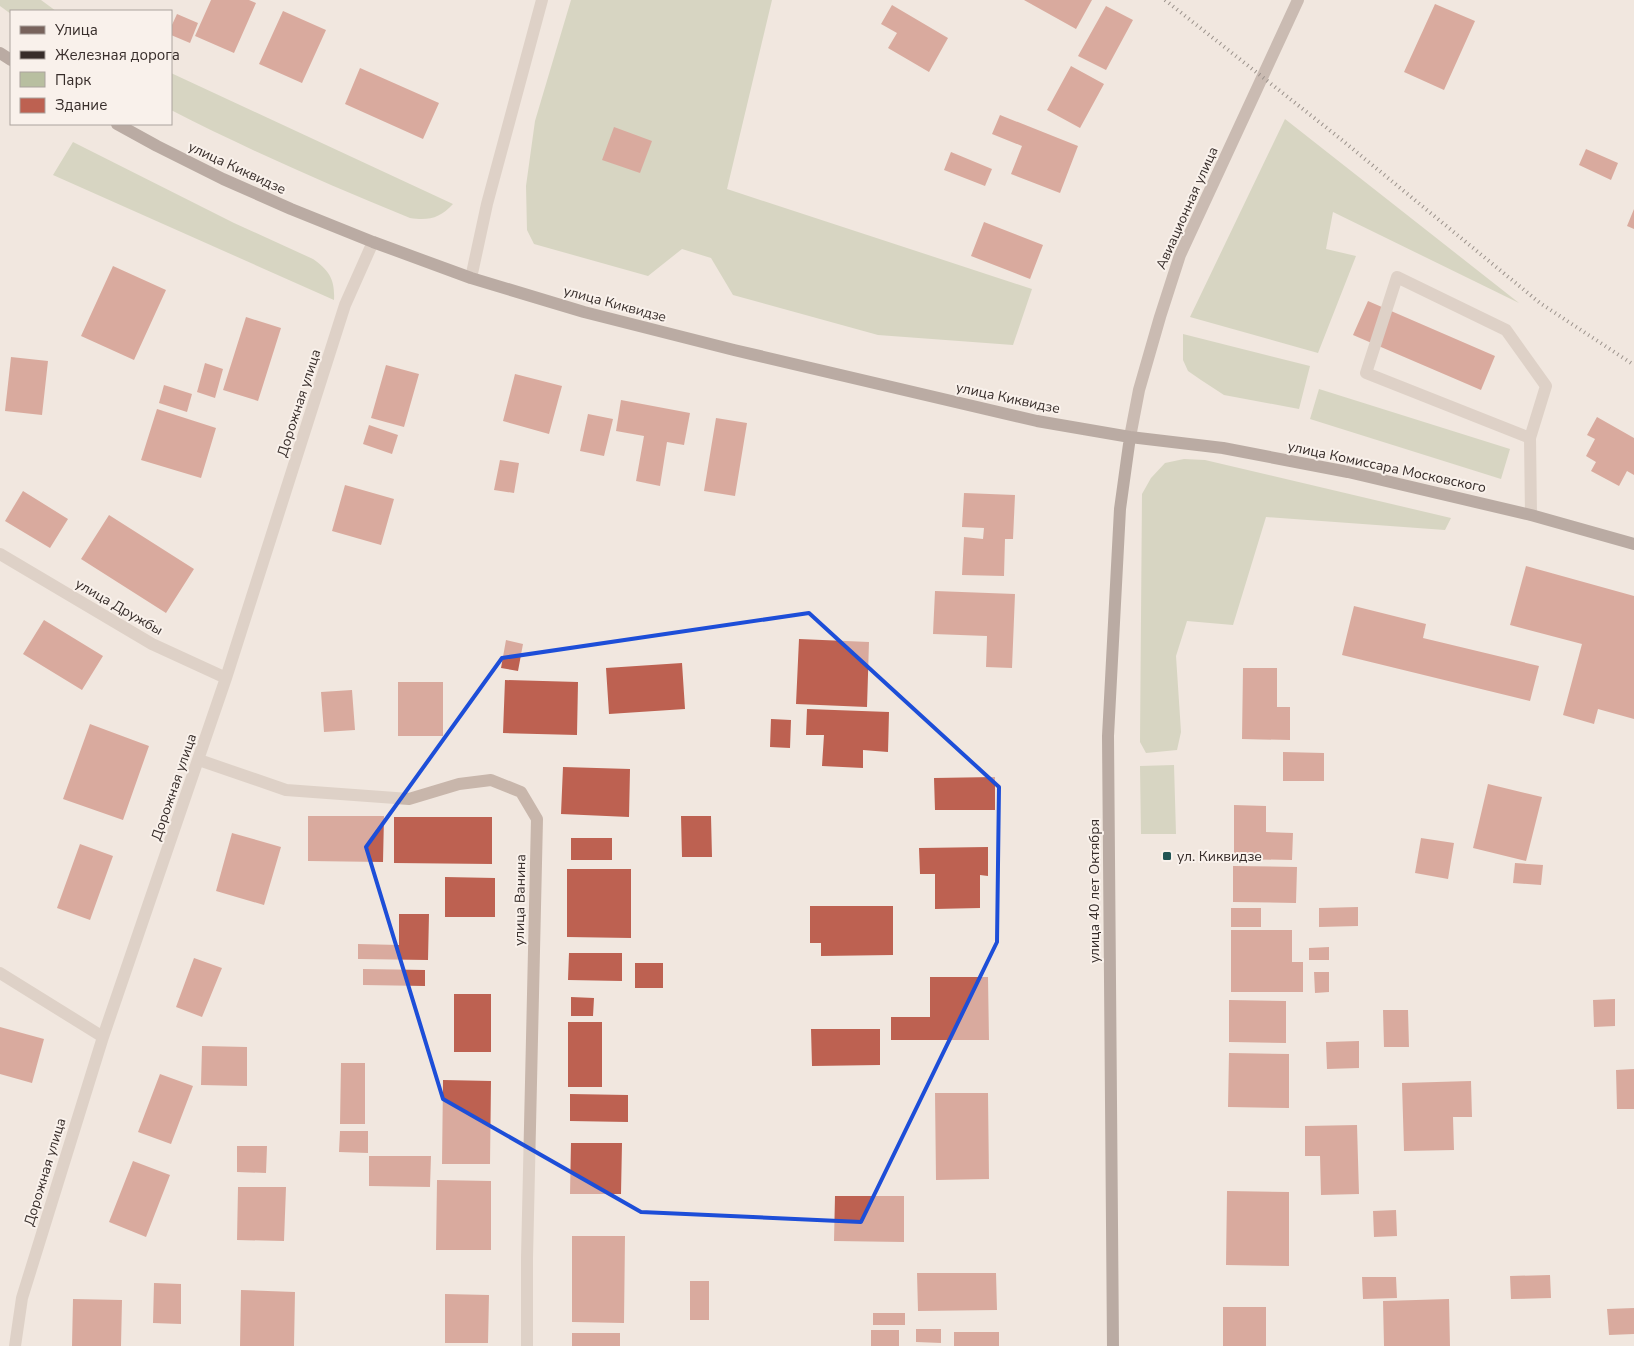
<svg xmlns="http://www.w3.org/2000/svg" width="1634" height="1346" font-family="'Nunito Sans',sans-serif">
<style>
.green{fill:#b8bfa0}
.building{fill:#bd6151}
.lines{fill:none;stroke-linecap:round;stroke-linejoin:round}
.lane{stroke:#c8b6ab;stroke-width:12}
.street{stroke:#c8b6ab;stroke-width:12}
.secondary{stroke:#9c857d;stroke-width:12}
.primary{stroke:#78635c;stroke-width:12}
.rail{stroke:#372d2a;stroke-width:4;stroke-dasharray:1 4;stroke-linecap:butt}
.marked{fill:none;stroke:#1d4ed8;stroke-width:4;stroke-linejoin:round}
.poi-dot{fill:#225554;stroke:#f9f1eb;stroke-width:2}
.labels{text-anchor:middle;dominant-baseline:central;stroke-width:4;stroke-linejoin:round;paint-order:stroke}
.street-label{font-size:14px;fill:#372d2a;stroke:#f9f1eb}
.poi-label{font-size:14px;fill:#372d2a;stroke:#f9f1eb;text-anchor:start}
</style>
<rect width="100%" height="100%" fill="#f1e7df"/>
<path class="green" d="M 0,0 L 41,0 L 56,11 L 11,11 L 11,14 L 0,6 Z
M 571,0 L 772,0 L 727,189 L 1032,289 L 1013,345 L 878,335 L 733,295 L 711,258 L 682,249 L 648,276 L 534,244 L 527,230 L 526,186 L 535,121 Z
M 171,73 L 453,204 C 440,218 429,221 410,218 C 329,185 249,150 171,110 Z
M 1285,119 L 1519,303 L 1333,212 L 1326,249 L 1356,256 L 1318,353 L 1190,317 Z
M 73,142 L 234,223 L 313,259 C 330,271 335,280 334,300 L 53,175 Z
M 1183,334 L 1310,366 L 1299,409 L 1224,395 L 1201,380 L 1188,371 L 1183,360 Z
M 1319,389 L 1510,449 L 1501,479 L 1310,419 Z
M 1184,459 L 1205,460 L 1451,518 L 1445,530 L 1266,517 L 1233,625 L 1187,621 L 1176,656 L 1181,732 L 1177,750 L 1146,753 L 1140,742 L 1142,494 L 1151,478 L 1165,463 Z
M 1174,765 L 1176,834 L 1141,834 L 1140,766 Z"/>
<path class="building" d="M 211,0 L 249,0 L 256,3 L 234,53 L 195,36 Z
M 1024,0 L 1092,0 L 1076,29 Z
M 1435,4 L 1475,21 L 1444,90 L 1404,72 Z
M 892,5 L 948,38 L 929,72 L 888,48 L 897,33 L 881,24 Z
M 1106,6 L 1133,20 L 1106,70 L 1078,56 Z
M 283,11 L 326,30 L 302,83 L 259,64 Z
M 177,14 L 198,23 L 190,43 L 171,35 L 171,27 Z
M 1071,66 L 1104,84 L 1080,128 L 1047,110 Z
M 360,68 L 439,103 L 423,139 L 345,104 Z
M 1000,115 L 1078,146 L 1060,193 L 1011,174 L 1022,146 L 992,134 Z
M 614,127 L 652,141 L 640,173 L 602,160 Z
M 1586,149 L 1618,163 L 1611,180 L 1579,165 Z
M 951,152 L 992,169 L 985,186 L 944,170 Z
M 1634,209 L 1634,229 L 1627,226 Z
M 984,222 L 1043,245 L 1030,279 L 971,256 Z
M 113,266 L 166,290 L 134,360 L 81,336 Z
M 1368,301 L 1495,356 L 1481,390 L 1353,335 Z
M 246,317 L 281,328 L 258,401 L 223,390 Z
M 11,357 L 48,361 L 42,415 L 5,411 Z
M 205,363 L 223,369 L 215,398 L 197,392 Z
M 386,365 L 419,374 L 404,427 L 371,418 Z
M 515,374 L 562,386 L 549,434 L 503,421 Z
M 164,385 L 192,394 L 187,412 L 159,403 Z
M 621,400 L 690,413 L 684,445 L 667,442 L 660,486 L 636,481 L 644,436 L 616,431 Z
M 157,409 L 216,428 L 201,478 L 141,460 Z
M 588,414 L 613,419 L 604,456 L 580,451 Z
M 1597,417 L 1634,438 L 1634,475 L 1627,471 L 1619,486 L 1591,471 L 1596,462 L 1586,456 L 1595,439 L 1587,435 Z
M 716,418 L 747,423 L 735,496 L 704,491 Z
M 369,425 L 398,435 L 392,454 L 363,444 Z
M 500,460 L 519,463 L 514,493 L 494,490 Z
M 345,485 L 394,499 L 381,545 L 332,531 Z
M 23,491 L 68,519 L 50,548 L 5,521 Z
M 964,493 L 1015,495 L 1013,539 L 1005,539 L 1004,576 L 962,575 L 964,537 L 983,539 L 984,528 L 962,527 Z
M 109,515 L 194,569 L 166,613 L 81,559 Z
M 1526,566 L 1634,596 L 1634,719 L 1598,709 L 1594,724 L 1563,715 L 1582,644 L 1510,625 Z
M 935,591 L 1015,594 L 1012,668 L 986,667 L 987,636 L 933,634 Z
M 1354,606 L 1426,624 L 1423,638 L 1539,666 L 1530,701 L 1342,655 Z
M 44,620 L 103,656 L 82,690 L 23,654 Z
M 799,639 L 869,642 L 867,707 L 796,704 Z
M 506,640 L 523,644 L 518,671 L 501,668 Z
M 682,663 L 685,709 L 609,714 L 606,668 Z
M 1243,668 L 1277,668 L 1277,707 L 1290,707 L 1290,740 L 1242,739 Z
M 505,680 L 578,682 L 577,735 L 503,733 Z
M 398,682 L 443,682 L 443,736 L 398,736 Z
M 352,690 L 355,730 L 324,732 L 321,692 Z
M 807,709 L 889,712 L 888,752 L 863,750 L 863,768 L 822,766 L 824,735 L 806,735 Z
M 771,719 L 791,720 L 790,748 L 770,747 Z
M 90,724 L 149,746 L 123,820 L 63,799 Z
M 1283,752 L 1324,753 L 1324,781 L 1283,781 Z
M 563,767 L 630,769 L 629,817 L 561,814 Z
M 995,777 L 995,810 L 935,810 L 934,778 Z
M 1488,784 L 1542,797 L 1526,861 L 1473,848 Z
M 1234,805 L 1266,806 L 1266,832 L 1293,833 L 1292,860 L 1234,859 Z
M 308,816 L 384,816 L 383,862 L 308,861 Z
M 681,816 L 711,816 L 712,857 L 682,857 Z
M 394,817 L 492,817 L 492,864 L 394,863 Z
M 232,833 L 281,847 L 264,905 L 216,891 Z
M 571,838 L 612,838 L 612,860 L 571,860 Z
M 1421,838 L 1454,843 L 1448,879 L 1415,873 Z
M 80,844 L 113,856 L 90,920 L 57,908 Z
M 988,847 L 988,876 L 980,875 L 980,908 L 935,909 L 935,874 L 920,874 L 919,848 Z
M 1515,863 L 1543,865 L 1541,885 L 1513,883 Z
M 1233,866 L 1297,867 L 1296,903 L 1233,902 Z
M 567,869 L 631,869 L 631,938 L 567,937 Z
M 445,877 L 495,878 L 495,917 L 445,917 Z
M 810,906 L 893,906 L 893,955 L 821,956 L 821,943 L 810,943 Z
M 1358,907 L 1358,926 L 1319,927 L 1319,908 Z
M 1231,908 L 1261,908 L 1261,927 L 1231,927 Z
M 399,914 L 429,914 L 428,960 L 358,959 L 358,944 L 399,945 Z
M 1231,930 L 1292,930 L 1292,962 L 1303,962 L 1303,992 L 1231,992 Z
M 1329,947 L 1329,960 L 1309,960 L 1309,948 Z
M 569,953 L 622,953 L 622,981 L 568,980 Z
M 194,958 L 222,968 L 202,1017 L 176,1007 Z
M 635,963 L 663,963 L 663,988 L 635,988 Z
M 363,969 L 425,970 L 425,986 L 363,985 Z
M 1314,972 L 1329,972 L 1329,992 L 1315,993 Z
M 930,977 L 988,977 L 989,1040 L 891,1040 L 891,1017 L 930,1017 Z
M 454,994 L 491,994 L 491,1052 L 454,1052 Z
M 571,997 L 594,998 L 593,1016 L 571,1016 Z
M 1615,999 L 1615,1026 L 1594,1027 L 1593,1000 Z
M 1229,1000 L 1286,1001 L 1286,1043 L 1229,1042 Z
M 1383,1010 L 1408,1010 L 1409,1047 L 1384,1047 Z
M 568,1022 L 602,1022 L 602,1087 L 568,1087 Z
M 0,1027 L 44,1039 L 32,1083 L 0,1074 Z
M 811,1029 L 880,1029 L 880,1065 L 812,1066 Z
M 1359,1041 L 1359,1068 L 1327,1069 L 1326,1042 Z
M 202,1046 L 247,1047 L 247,1086 L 201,1085 Z
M 1229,1053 L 1289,1054 L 1289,1108 L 1228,1107 Z
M 341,1063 L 365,1063 L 365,1124 L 340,1124 Z
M 1634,1069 L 1634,1109 L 1617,1109 L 1616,1070 Z
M 160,1074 L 193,1086 L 171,1144 L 138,1132 Z
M 443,1080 L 491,1081 L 490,1164 L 442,1164 Z
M 1471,1081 L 1472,1117 L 1453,1117 L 1454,1150 L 1404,1151 L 1402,1083 Z
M 935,1093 L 988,1093 L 989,1179 L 936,1180 Z
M 570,1094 L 628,1095 L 628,1122 L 570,1121 Z
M 1357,1125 L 1359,1194 L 1321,1195 L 1320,1156 L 1305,1156 L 1305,1126 Z
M 340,1131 L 368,1131 L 368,1153 L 339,1152 Z
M 571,1143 L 622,1143 L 621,1194 L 570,1194 Z
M 237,1146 L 267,1146 L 266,1173 L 237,1172 Z
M 369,1156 L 431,1156 L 430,1187 L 369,1186 Z
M 133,1161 L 170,1175 L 146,1237 L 109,1222 Z
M 437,1180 L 491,1181 L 491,1250 L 436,1250 Z
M 238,1187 L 286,1187 L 284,1241 L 237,1240 Z
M 1227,1191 L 1289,1192 L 1289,1266 L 1226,1265 Z
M 835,1196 L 904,1196 L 904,1242 L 834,1241 Z
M 1396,1210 L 1397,1236 L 1374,1237 L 1373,1211 Z
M 572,1236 L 625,1236 L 624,1323 L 572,1322 Z
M 917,1273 L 996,1273 L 997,1310 L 918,1311 Z
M 1550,1275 L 1551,1298 L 1511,1299 L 1510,1276 Z
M 1362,1277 L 1396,1277 L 1397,1298 L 1363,1299 Z
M 690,1281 L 709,1281 L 709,1320 L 690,1320 Z
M 154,1283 L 181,1284 L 181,1324 L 153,1323 Z
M 241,1290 L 295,1292 L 294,1346 L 240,1346 Z
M 445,1294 L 489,1295 L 488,1343 L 445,1343 Z
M 73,1299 L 122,1300 L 121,1346 L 72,1346 Z
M 1449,1299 L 1450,1346 L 1384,1346 L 1383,1301 Z
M 1223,1307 L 1266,1307 L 1266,1346 L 1223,1346 Z
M 1634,1308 L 1634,1334 L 1609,1335 L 1607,1309 Z
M 873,1313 L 905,1313 L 905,1325 L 873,1325 Z
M 916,1329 L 941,1329 L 941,1343 L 916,1342 Z
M 871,1330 L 899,1330 L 899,1346 L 871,1346 Z
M 954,1332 L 999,1332 L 999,1346 L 954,1346 Z
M 572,1333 L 620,1333 L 620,1346 L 572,1346 Z"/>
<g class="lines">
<path class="lane" d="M 1530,438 L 1546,386 L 1506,330 L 1397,277 L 1366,373 L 1530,438 L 1531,515"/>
<path class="street" d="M 471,278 L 487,204 L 542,0
M 0,554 L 152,644 L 226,678
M 199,760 L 286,790 L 409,799 L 459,784 L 491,780 L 521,792 L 537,819 L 527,1258 L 527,1346
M 0,973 L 103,1037
M 15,1346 L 22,1298 L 103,1037 L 226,678 L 345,305 L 373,242"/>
<path class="secondary" d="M 1130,437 L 1139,390 L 1160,317 L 1180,255 L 1298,0"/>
<path class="primary" d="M 0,53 L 11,60
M 117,124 L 157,146 L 223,179 L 291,209 L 373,242 L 471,278 L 584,312 L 734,350 L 1037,421 L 1130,437 L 1223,448 L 1348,472 L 1531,515 L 1634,544
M 1113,1346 L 1108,736 L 1120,509 L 1130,437"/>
<path class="rail" d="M 1165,0 L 1337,136 L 1540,303 L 1634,365"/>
</g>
<path d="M0 0H1634V1346H0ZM 809,613 L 999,787 L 997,942 L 861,1222 L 641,1212 L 443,1099 L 366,847 L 502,658 Z" fill="#f1e7df" fill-opacity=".55" fill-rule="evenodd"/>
<path class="marked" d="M 809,613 L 999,787 L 997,942 L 861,1222 L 641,1212 L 443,1099 L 366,847 L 502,658 Z"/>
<rect class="poi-dot" x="1162" y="851" width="10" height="10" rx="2.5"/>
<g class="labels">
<g class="street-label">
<text transform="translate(237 168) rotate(25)">улица Киквидзе</text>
<text transform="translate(1187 208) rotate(-66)">Авиационная улица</text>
<text transform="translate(615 304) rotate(15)">улица Киквидзе</text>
<text transform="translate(1008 398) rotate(12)">улица Киквидзе</text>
<text transform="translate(299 403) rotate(-72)">Дорожная улица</text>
<text transform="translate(1387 467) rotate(12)">улица Комиссара Московского</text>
<text transform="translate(119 607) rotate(30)">улица Дружбы</text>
<text transform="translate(174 787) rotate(-71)">Дорожная улица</text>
<text transform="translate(1094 891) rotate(-90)">улица 40 лет Октября</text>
<text transform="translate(520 900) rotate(-89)">улица Ванина</text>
<text transform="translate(45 1172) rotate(-73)">Дорожная улица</text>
</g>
<g class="poi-label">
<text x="1177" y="856">ул. Киквидзе</text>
</g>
</g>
<rect x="10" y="10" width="162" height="115" fill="#f9f1eb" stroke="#aba39e"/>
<rect x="20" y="26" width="25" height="8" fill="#78635c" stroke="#aba39e"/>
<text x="55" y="35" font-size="15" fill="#372d2a">Улица</text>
<rect x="20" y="51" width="25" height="8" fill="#372d2a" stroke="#aba39e"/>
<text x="55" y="60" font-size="15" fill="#372d2a">Железная дорога</text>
<rect x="20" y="72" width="25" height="15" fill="#b8bfa0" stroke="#aba39e"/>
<text x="55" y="85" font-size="15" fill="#372d2a">Парк</text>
<rect x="20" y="98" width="25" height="15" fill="#bd6151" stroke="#aba39e"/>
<text x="55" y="110" font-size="15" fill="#372d2a">Здание</text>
</svg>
